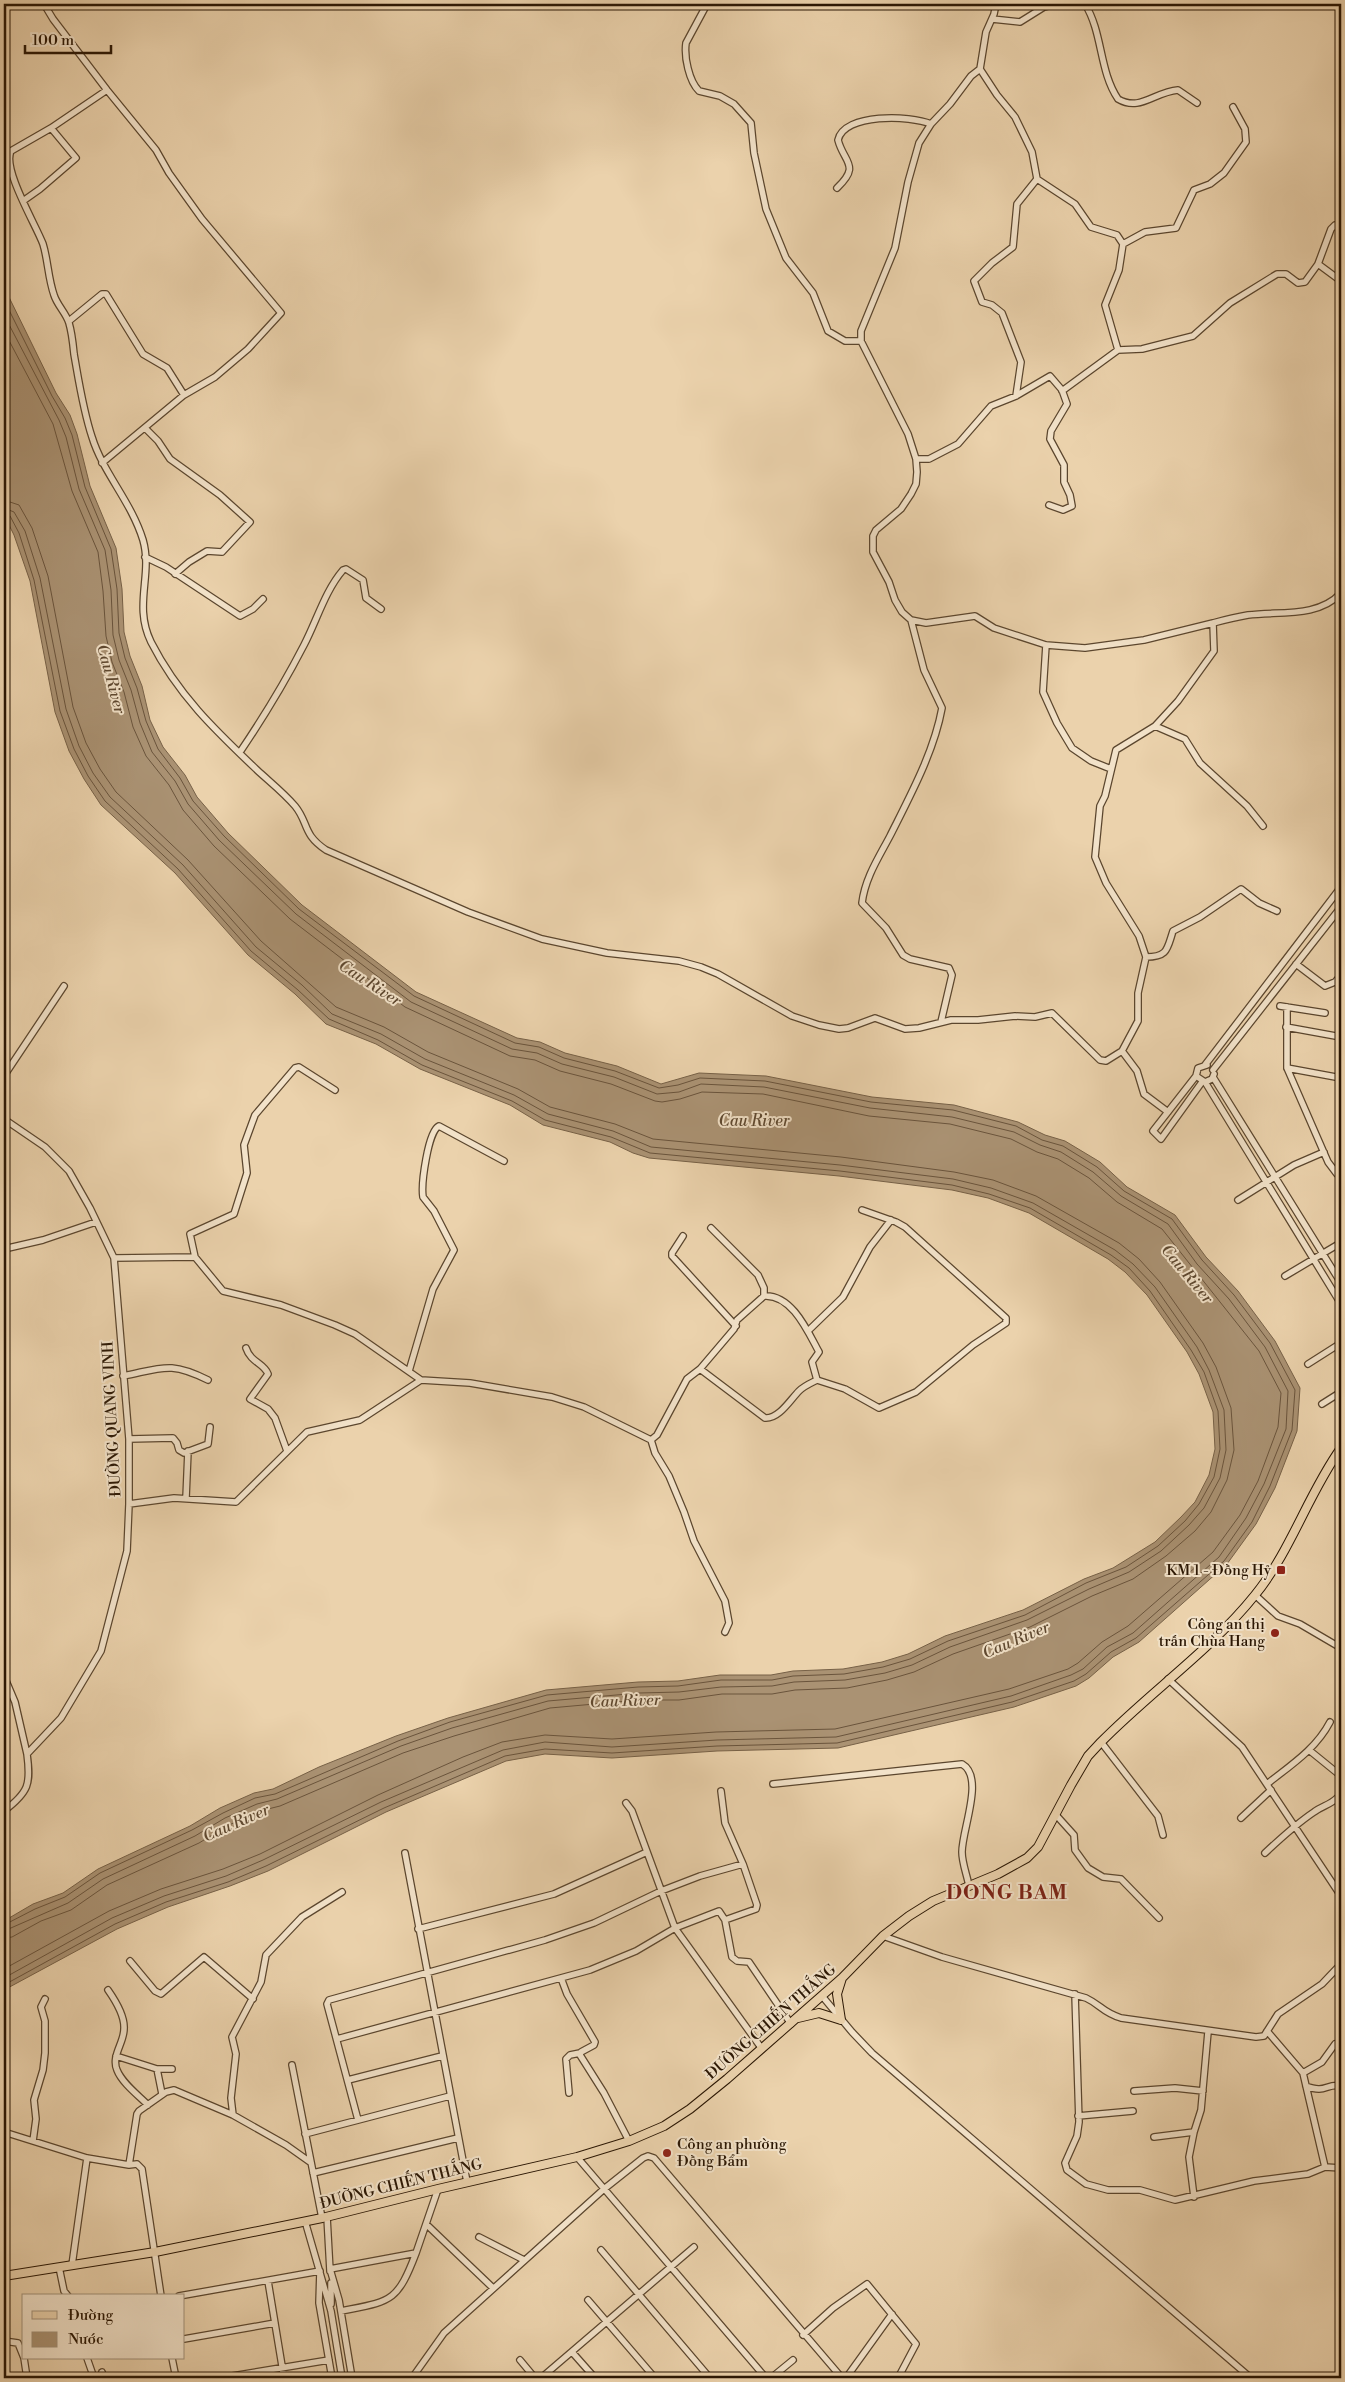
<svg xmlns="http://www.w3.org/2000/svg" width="1345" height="2382" font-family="'Libre Bodoni',serif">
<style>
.water{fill:#aa9273;stroke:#776147}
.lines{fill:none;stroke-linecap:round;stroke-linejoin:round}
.shore{stroke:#6a543c;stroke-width:1}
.minor-casing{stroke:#5b462e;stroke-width:8}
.major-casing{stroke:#2b1704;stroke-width:10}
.minor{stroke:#f2e2c9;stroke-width:5.5}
.major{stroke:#ebd2ac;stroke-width:8}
.poi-dot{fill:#8f2418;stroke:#f2e2c9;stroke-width:2}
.labels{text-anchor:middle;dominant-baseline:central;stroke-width:4;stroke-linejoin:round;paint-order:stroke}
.street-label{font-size:15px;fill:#2b1704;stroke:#f2e2c9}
.poi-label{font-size:15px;fill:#2b1704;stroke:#f2e2c9;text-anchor:end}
.water-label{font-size:16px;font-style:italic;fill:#5e4830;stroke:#f2e2c9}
.district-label{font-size:20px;font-weight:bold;letter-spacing:1px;fill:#7a1f14;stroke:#f2e2c9}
</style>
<rect width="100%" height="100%" fill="#ebd2ac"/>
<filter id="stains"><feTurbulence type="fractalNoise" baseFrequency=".004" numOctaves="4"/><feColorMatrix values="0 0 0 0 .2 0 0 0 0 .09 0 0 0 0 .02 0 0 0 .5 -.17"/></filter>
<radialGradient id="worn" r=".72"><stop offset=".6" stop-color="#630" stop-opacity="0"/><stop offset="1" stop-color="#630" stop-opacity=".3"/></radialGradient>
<path class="water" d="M 4,287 L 56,393 L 70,415 L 77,434 L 90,486 L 116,548 L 122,589 L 124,632 L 130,656 L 142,686 L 150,720 L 163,747 L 185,775 L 197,797 L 228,833 L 302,905 L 416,992 L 517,1038 L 540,1042 L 565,1053 L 617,1066 L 661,1084 L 699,1073 L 766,1076 L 872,1097 L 954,1105 L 1018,1122 L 1045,1135 L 1065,1141 L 1100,1162 L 1127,1187 L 1175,1215 L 1206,1257 L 1238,1291 L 1275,1341 L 1300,1388 L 1297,1431 L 1275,1488 L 1256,1524 L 1227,1564 L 1139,1642 L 1113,1657 L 1089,1678 L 1076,1686 L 1014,1707 L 838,1748 L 717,1751 L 612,1758 L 545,1754 L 506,1761 L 386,1812 L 268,1871 L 230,1886 L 168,1907 L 117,1929 L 4,1990 L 4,1921 L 33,1904 L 63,1893 L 98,1869 L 190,1826 L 220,1808 L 254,1793 L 273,1789 L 319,1767 L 396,1736 L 448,1718 L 546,1690 L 638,1682 L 678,1681 L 720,1675 L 771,1675 L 793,1671 L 843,1669 L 882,1662 L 908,1654 L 945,1636 L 1023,1610 L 1084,1579 L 1113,1568 L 1155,1542 L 1181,1517 L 1195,1502 L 1209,1475 L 1215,1449 L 1213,1412 L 1199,1374 L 1187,1352 L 1147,1295 L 1125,1272 L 1108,1259 L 1029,1213 L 988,1198 L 952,1190 L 839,1176 L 649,1158 L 633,1153 L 610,1142 L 543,1125 L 510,1105 L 420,1069 L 376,1044 L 326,1024 L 295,994 L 248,955 L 175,873 L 101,805 L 84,779 L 69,751 L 55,712 L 30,581 L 14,535 L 4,515 Z"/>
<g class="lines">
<path class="shore" d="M 4,300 L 52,396 L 65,418 L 72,435 L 85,487 L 111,549 L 117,589 L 119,633 L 125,658 L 137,688 L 146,721 L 158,749 L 180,778 L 193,801 L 224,836 L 299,909 L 414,996 L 515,1043 L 539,1047 L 564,1058 L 615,1071 L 659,1088 L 678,1085 L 700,1078 L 765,1081 L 871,1102 L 953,1110 L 1016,1126 L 1042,1140 L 1063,1146 L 1097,1167 L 1124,1191 L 1172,1219 L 1202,1260 L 1234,1295 L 1270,1343 L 1295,1390 L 1292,1430 L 1270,1486 L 1252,1522 L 1224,1561 L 1136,1638 L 1111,1652 L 1086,1674 L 1074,1681 L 1012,1702 L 837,1743 L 717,1746 L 612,1753 L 545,1749 L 505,1756 L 384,1808 L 266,1866 L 228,1882 L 166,1902 L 115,1924 L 4,1985
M 4,315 L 59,420 L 66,437 L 79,489 L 105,550 L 111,590 L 113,635 L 119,660 L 131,690 L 140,723 L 152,752 L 175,781 L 188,804 L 219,840 L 296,914 L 411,1002 L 512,1049 L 537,1053 L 562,1064 L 614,1077 L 657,1094 L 679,1092 L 701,1084 L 764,1087 L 870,1108 L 952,1117 L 1014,1132 L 1040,1145 L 1061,1152 L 1093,1172 L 1121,1196 L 1168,1224 L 1197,1264 L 1229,1299 L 1265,1347 L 1288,1391 L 1286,1429 L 1264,1484 L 1246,1518 L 1219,1557 L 1133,1633 L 1107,1647 L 1083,1669 L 1071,1675 L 1011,1696 L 836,1737 L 717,1740 L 612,1747 L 545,1742 L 503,1750 L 381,1802 L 263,1860 L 226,1876 L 164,1896 L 112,1918 L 4,1978
M 4,331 L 53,424 L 72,491 L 98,552 L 103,591 L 106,636 L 112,662 L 124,692 L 133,727 L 146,756 L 169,785 L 183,810 L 214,846 L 290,919 L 405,1007 L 510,1056 L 535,1060 L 560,1071 L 611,1084 L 655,1101 L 662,1102 L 680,1099 L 702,1092 L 763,1094 L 869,1116 L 950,1124 L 1011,1139 L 1037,1152 L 1058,1159 L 1089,1178 L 1117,1202 L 1162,1229 L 1259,1351 L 1281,1393 L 1278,1427 L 1258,1481 L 1240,1515 L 1213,1552 L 1128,1626 L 1102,1642 L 1078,1663 L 1068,1669 L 1009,1689 L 835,1729 L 716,1732 L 612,1739 L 545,1735 L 502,1742 L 463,1757 L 378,1795 L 260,1854 L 223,1869 L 161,1889 L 109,1911 L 4,1969
M 4,500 L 19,505 L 32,528 L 48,576 L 73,707 L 86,743 L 100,769 L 116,792 L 188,860 L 261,941 L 336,1007 L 384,1027 L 428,1052 L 518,1089 L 550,1107 L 615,1124 L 653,1139 L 841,1157 L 954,1172 L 993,1180 L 1036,1196 L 1119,1243 L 1139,1259 L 1160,1282 L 1203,1343 L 1216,1367 L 1231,1408 L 1234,1450 L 1227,1480 L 1211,1512 L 1195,1531 L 1166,1556 L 1133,1579 L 1092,1596 L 1030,1627 L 953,1654 L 914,1672 L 887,1680 L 847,1688 L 795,1690 L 772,1694 L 722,1694 L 679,1700 L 639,1700 L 550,1708 L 454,1736 L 403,1753 L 280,1806 L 260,1811 L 229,1825 L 199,1843 L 107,1885 L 71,1910 L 41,1921 L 12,1937 L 4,1938
M 4,508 L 14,512 L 25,531 L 40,578 L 66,709 L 79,746 L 93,773 L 110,797 L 183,865 L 256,947 L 302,985 L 332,1014 L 381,1034 L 425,1059 L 514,1095 L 548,1114 L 613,1131 L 651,1147 L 840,1165 L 953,1179 L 991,1188 L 1033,1203 L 1115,1250 L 1133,1264 L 1155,1287 L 1197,1347 L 1209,1370 L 1224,1410 L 1226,1450 L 1220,1478 L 1204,1508 L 1189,1525 L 1161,1551 L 1129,1572 L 1089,1589 L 1027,1620 L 950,1647 L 912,1665 L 885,1673 L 845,1680 L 794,1682 L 772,1686 L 721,1687 L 679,1692 L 639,1693 L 548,1701 L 452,1728 L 401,1746 L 277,1799 L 257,1804 L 225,1818 L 195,1836 L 103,1879 L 68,1903 L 4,1931
M 4,514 L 10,516 L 19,533 L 34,580 L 60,711 L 74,749 L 88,776 L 105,801 L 178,869 L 251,951 L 298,990 L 329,1019 L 378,1040 L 422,1065 L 512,1101 L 545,1120 L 611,1137 L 650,1153 L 840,1171 L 952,1185 L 989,1194 L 1030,1208 L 1111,1255 L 1129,1268 L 1150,1291 L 1191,1350 L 1204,1372 L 1218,1411 L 1220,1449 L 1214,1477 L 1199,1504 L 1185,1521 L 1158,1546 L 1126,1567 L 1086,1583 L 1025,1615 L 948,1641 L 910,1659 L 883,1667 L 844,1674 L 793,1676 L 772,1680 L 721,1680 L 678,1686 L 638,1687 L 547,1695 L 450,1722 L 398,1741 L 275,1794 L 255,1798 L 223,1813 L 192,1830 L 100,1873 L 65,1897 L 35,1909 L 4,1925"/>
<g class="minor-casing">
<path id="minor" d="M 44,4 L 53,19 L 107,90 L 156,150 L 169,173 L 202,219 L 281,313 L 248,349 L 215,377 L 184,395 L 102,463
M 707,4 L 686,43 C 684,57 689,81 699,91 L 720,96 L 734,104 L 751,123 L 754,153 L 766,209 L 786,258 L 813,293 L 828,331 L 845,341 L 861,341
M 996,4 L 994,14 L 986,32 L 980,69 L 997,95 L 1015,117 L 1032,152 L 1037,179 L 1075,204 L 1091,227 L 1117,235 L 1123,244
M 1085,4 C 1103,33 1099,71 1118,99 C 1140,112 1154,92 1178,90 L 1197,103
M 992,19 L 1020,22 L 1044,7 L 1056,4
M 107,90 L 51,128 L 11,151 C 2,169 36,225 43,244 C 48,260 48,278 54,295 C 57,305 66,313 69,323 C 72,333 73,344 74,354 C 79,382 83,410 92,437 C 103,473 131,501 143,540 C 153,575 133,605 151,642 C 178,695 215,730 257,770 C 270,782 284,793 295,806 C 309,823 302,834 326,850 L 468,912 L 542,939 L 607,953 L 679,961 L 701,967 L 718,974 L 792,1016 L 819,1025 L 839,1029 L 848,1028 L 875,1018 L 905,1029 L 919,1028 L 951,1020 L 978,1020 L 1015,1016 L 1035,1017 L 1052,1013 L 1100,1060 L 1106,1061 L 1122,1051
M 837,188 C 861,165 844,163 838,140 C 844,113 910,115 931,124
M 23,201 L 40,189 L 76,158 L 51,128
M 1318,264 L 1341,281
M 69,321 L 102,294 L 106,294 L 143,354 L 167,368 L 184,395
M 1118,350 L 1105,305 L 1119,270 L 1123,244 L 1145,232 L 1176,228 L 1194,190 L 1210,184 L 1224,173 L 1246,142 L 1245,129 L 1233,107
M 1062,391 L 1118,350 L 1142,349 L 1193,336 L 1230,303 L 1277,274 L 1286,274 L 1298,283 L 1305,282 L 1318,264 L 1331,229 L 1335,225 L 1341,225
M 1016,396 L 1021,362 L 1002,313 L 992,305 L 982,302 L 974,281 L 992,263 L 1013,247 L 1017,204 L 1037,179
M 145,428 L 158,441 L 170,459 L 220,495 L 250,522 L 222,552 L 207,551 L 189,562 L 175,574
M 916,459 L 929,459 L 958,444 L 991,406 L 1016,396 L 1050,376 L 1062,390 L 1067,404 L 1051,431 L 1050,439 L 1064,465 L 1064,482 L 1070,495 L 1072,506 L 1063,510 L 1049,505
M 145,557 L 166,567 L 240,616 L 253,609 L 263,599
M 911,620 L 926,623 L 975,616 L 994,628 L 1046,645 L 1085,648 L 1144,640 L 1213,623
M 1046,645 L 1043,692 L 1057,723 L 1072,748 L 1091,761 L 1111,769
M 1155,726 L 1185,739 L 1200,763 L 1247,806 L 1263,826
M 240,752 C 263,718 285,682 304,645 C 317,620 325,591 343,570 L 346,569 L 363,580 L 366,598 L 381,609
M 1146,957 C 1168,957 1167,949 1173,931 L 1200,917 L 1241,889 L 1259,903 L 1277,911
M 1296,964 L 1325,986 L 1335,982 L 1341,975
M 1280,1006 L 1325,1013
M 1287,1007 L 1287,1068 L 1328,1162 L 1337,1174 L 1341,1174
M 941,1022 L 952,975 L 949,968 L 910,959 L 903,955 L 886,928 L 862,903 C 865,878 879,857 890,836 C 910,796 934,752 942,708 L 924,670 L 911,620 L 902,612 L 895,600 L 889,582 L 873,552 L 873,536 L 876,530 L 901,509 L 911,494 L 916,484 L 917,472 L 916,459 L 908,434 L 861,341 L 861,331 L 895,248 L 908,182 L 919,143 L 931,124 L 950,104 L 971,76 L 980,69
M 1286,1027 L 1341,1037
M 1205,1065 L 1341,887
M 1287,1068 L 1341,1078
M 1213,1070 L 1341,907
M 4,1076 L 64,986
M 1196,1076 L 1205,1082 L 1212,1079 L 1214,1074
M 1213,1077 L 1341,1283
M 1202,1082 L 1161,1139 L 1153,1131 L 1196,1076 L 1198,1068 L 1207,1065
M 1205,1082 L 1341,1304
M 1168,1112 L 1144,1094 L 1137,1071 L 1122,1051 L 1138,1021 L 1138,993 L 1146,957 L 1139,936 L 1106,883 L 1095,857 L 1100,806 L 1105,796 L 1116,750 L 1155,726 L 1178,701 L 1214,651 L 1213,623 C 1224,620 1236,617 1248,615 C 1279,611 1318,618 1341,593
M 4,1119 L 45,1147 L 69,1171 L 90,1208 L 114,1258 L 129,1439 L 129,1504 L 127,1551 L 101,1651 L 61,1718 L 27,1754 C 31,1784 29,1792 4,1811
M 1238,1200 L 1294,1165 L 1324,1152
M 711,1228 L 758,1275 L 764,1288 L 764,1296
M 683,1236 L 672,1253 L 672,1256 L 736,1326
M 4,1249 L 43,1240 L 96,1222
M 195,1257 L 190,1234 L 234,1214 L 247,1173 L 244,1145 L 255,1115 L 295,1068 L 299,1067 L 335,1090
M 114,1258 L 195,1257 L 223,1291 L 281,1305 L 335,1325 L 355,1334 L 421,1380
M 1285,1276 L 1337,1245
M 808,1331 L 843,1297 L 870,1247 L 891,1220
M 246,1348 C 251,1363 264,1363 268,1374 L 250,1399 L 268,1409 L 275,1418 L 287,1451
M 1308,1364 L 1341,1343
M 700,1369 L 765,1418 C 779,1419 790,1400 799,1391 C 804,1386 811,1383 817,1380 L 845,1389 L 879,1408 L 916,1392 L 973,1345 L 1006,1323 L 1006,1318 L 905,1227 L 896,1222 L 862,1210
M 409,1371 L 433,1289 L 454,1250 L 434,1211 L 423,1197 C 421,1184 428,1131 439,1126 L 504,1161
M 123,1376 C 163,1368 170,1361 208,1380
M 1322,1404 L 1341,1392
M 129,1439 L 173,1438 L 177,1443 L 179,1450 L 184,1453 L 208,1444 L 210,1427
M 651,1440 L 657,1435 L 687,1379 L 700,1369 L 734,1329 L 737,1320 L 764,1296 C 792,1294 808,1332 819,1352 L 812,1362 L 817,1380
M 186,1498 L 188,1451
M 129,1504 L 174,1498 L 236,1502 L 307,1432 L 360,1420 L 421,1380 L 470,1383 L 552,1397 L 584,1407 L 651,1440 L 655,1453 L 669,1476 L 684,1512 L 694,1541 L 725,1601 L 729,1623 L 725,1632
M 1255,1595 L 1278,1616 L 1300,1624 L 1341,1648
M 4,1676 L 15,1702 L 27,1754
M 1168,1679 L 1242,1747 L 1341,1896
M 1101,1742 L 1158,1816 L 1163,1835
M 1309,1750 L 1341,1776
M 773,1784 L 962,1764 C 985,1777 962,1829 962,1852 C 962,1863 967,1875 969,1886
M 1267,1784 C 1291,1765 1316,1749 1330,1722
M 721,1791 L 725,1823 L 743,1864 L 757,1905 L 756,1909 L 725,1920
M 626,1803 L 632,1811 L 675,1928 L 762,2049
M 1056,1815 L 1074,1835 L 1075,1850 L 1088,1868 L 1103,1877 L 1121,1879 L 1159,1918
M 1241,1818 L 1271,1790
M 405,1853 L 467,2182
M 1265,1853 C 1281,1838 1296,1824 1314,1812 C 1322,1806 1330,1805 1337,1798
M 418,1929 L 554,1894 L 647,1852
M 883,1936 L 942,1957 L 1086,1998 C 1101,2005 1102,2012 1121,2018 L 1256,2037 L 1264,2036 L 1278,2014 L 1322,1984 L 1341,1964
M 130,1961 L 155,1991 L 161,1994 L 204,1957 L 253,1999
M 561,1978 L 567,1994 L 595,2042 L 594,2045 L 581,2052 L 580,2055 L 604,2093 L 629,2141
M 108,1990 C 115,2000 125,2016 124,2029 C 124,2043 111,2056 117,2070 C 122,2083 138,2095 148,2105
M 1075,1994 L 1079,2122 L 1077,2136 L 1065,2163 L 1067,2170 L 1086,2184 L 1108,2190 L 1140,2190 L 1175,2200 L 1254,2181 L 1308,2174 L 1325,2167 L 1341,2168
M 822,1996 L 852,2032 L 872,2053 L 1251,2378
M 1267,2031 L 1303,2073 L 1325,2167
M 337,2039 L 590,1970 L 636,1951 L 675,1928 L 719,1911 L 725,1920 L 732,1957 L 737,1961 L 749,1962 L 791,2024
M 116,2056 L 157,2069 L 172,2069
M 292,2065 L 322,2218
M 157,2069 L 162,2094
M 1303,2073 L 1322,2062 L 1335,2044
M 348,2080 L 442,2056
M 1306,2086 C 1326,2094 1326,2083 1341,2086
M 1134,2091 L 1175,2088 L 1203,2091
M 569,2093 L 566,2059 L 570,2055 L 580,2053
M 233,2115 L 231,2098 L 236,2054 L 232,2037 L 261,1982 L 266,1955 L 302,1917 L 342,1892
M 1078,2116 L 1133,2111
M 358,2120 L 327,2004 L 329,2000 L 545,1940 L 594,1923 L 661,1891 L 700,1876 L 743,1864
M 4,2132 L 87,2158 L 129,2165
M 305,2134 L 450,2096
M 1154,2137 L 1194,2132
M 33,2141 L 36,2119 L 34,2100 L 43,2070 L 45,2053 L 45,2021 L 41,2007 L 45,1999
M 577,2157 L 766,2378
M 313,2173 L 458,2138
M 1194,2197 L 1189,2157 L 1194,2132 L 1201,2110 L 1208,2032
M 327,2217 L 330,2271
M 305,2221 L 331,2311 L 342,2378
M 426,2224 L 493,2288
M 479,2237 L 524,2260
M 601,2250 L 710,2378
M 72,2265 L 87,2158
M 59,2267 L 64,2291 L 68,2296
M 268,2281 L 284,2378
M 161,2296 L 142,2169 L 137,2164 L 129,2165 L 137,2114 L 139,2111 L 166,2092 L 174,2090 L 233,2115 L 286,2145 L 310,2162
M 179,2296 L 320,2271 L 319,2303 L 332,2378
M 588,2300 L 655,2378
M 331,2304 L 331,2283
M 341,2311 C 391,2301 397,2303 416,2253
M 803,2335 L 833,2308 L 867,2284 L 916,2344 L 898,2378
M 184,2339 L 275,2323
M 4,2341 L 18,2343 L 24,2358
M 572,2352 L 595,2378
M 24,2358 L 27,2378
M 87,2358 L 94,2378
M 172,2358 L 176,2378
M 520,2360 L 535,2378
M 102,2372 L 104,2378
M 220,2378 L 329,2360
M 352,2378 L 339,2300 L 330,2269 L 416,2253 L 438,2189
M 412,2378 L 444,2333 L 604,2189 L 643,2158 L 648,2156 L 654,2158 L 842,2378
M 541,2378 L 694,2247
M 771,2378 L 793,2360
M 846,2378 L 892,2314"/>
</g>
<g class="major-casing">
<path id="major" d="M 798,2018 L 819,2013 L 841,2020
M 841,2020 L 837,1994 L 842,1978
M 4,2276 L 155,2252 L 322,2218 L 438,2189 L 577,2157 L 629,2141 L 664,2126 L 690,2109 L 727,2079 L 842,1978 L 883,1936 L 909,1916 L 933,1901 L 998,1874 L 1027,1858 L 1038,1847 L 1071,1785 L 1088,1756 L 1101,1742 C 1150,1692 1211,1650 1255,1595 C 1291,1551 1308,1494 1341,1448"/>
</g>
<use href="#minor" class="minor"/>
<use href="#major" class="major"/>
</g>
<g class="poi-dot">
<rect x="1276" y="1565" width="10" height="10" rx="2.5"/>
<circle cx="1275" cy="1633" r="5"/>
<circle cx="667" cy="2153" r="5"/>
</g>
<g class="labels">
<g class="street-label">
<text transform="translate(112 1419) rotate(-93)">ĐƯỜNG QUANG VINH</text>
<text transform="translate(771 2022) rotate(-41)">ĐƯỜNG CHIẾN THẮNG</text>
<text transform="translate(401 2184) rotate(-14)">ĐƯỜNG CHIẾN THẮNG</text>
</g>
<g class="poi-label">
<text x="1271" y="1570">KM 1 - Đồng Hỷ</text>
<text x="1265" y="1624">Công an thị<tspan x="1265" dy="17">trấn Chùa Hang</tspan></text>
<text x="677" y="2144" text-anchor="start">Công an phường<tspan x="677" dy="17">Đồng Bẩm</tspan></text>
</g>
<g class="water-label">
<text transform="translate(111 679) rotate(75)">Cau River</text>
<text transform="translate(370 983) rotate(33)">Cau River</text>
<text x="754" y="1121">Cau River</text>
<text transform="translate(1187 1274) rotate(50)">Cau River</text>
<text transform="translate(1016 1640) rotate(-23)">Cau River</text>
<text transform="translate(625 1701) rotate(-2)">Cau River</text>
<text transform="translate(236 1823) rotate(-24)">Cau River</text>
</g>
<g class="district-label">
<text x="1007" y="1893">DONG BAM</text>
</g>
</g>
<rect width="1345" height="2382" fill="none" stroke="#ebd2ac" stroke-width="20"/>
<rect x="5" y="5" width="1335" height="2372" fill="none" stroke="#2b1704" stroke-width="2.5"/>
<rect x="10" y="10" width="1325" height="2362" fill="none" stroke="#2b1704"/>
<rect x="22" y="2294" width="162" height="65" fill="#f2e2c9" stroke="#a2917a"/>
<rect x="32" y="2311" width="25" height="8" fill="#ebd2ac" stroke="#a2917a"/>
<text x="68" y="2320" font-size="15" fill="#2b1704">Đường</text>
<rect x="32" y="2332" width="25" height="15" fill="#aa9273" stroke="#a2917a"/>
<text x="68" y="2344" font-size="15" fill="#2b1704">Nước</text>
<path d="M25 45v8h86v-8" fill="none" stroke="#2b1704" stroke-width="2.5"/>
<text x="32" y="45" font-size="15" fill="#2b1704" stroke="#f2e2c9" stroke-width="4" paint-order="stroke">100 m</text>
<rect width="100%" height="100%" filter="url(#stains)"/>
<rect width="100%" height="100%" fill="url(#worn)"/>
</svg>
